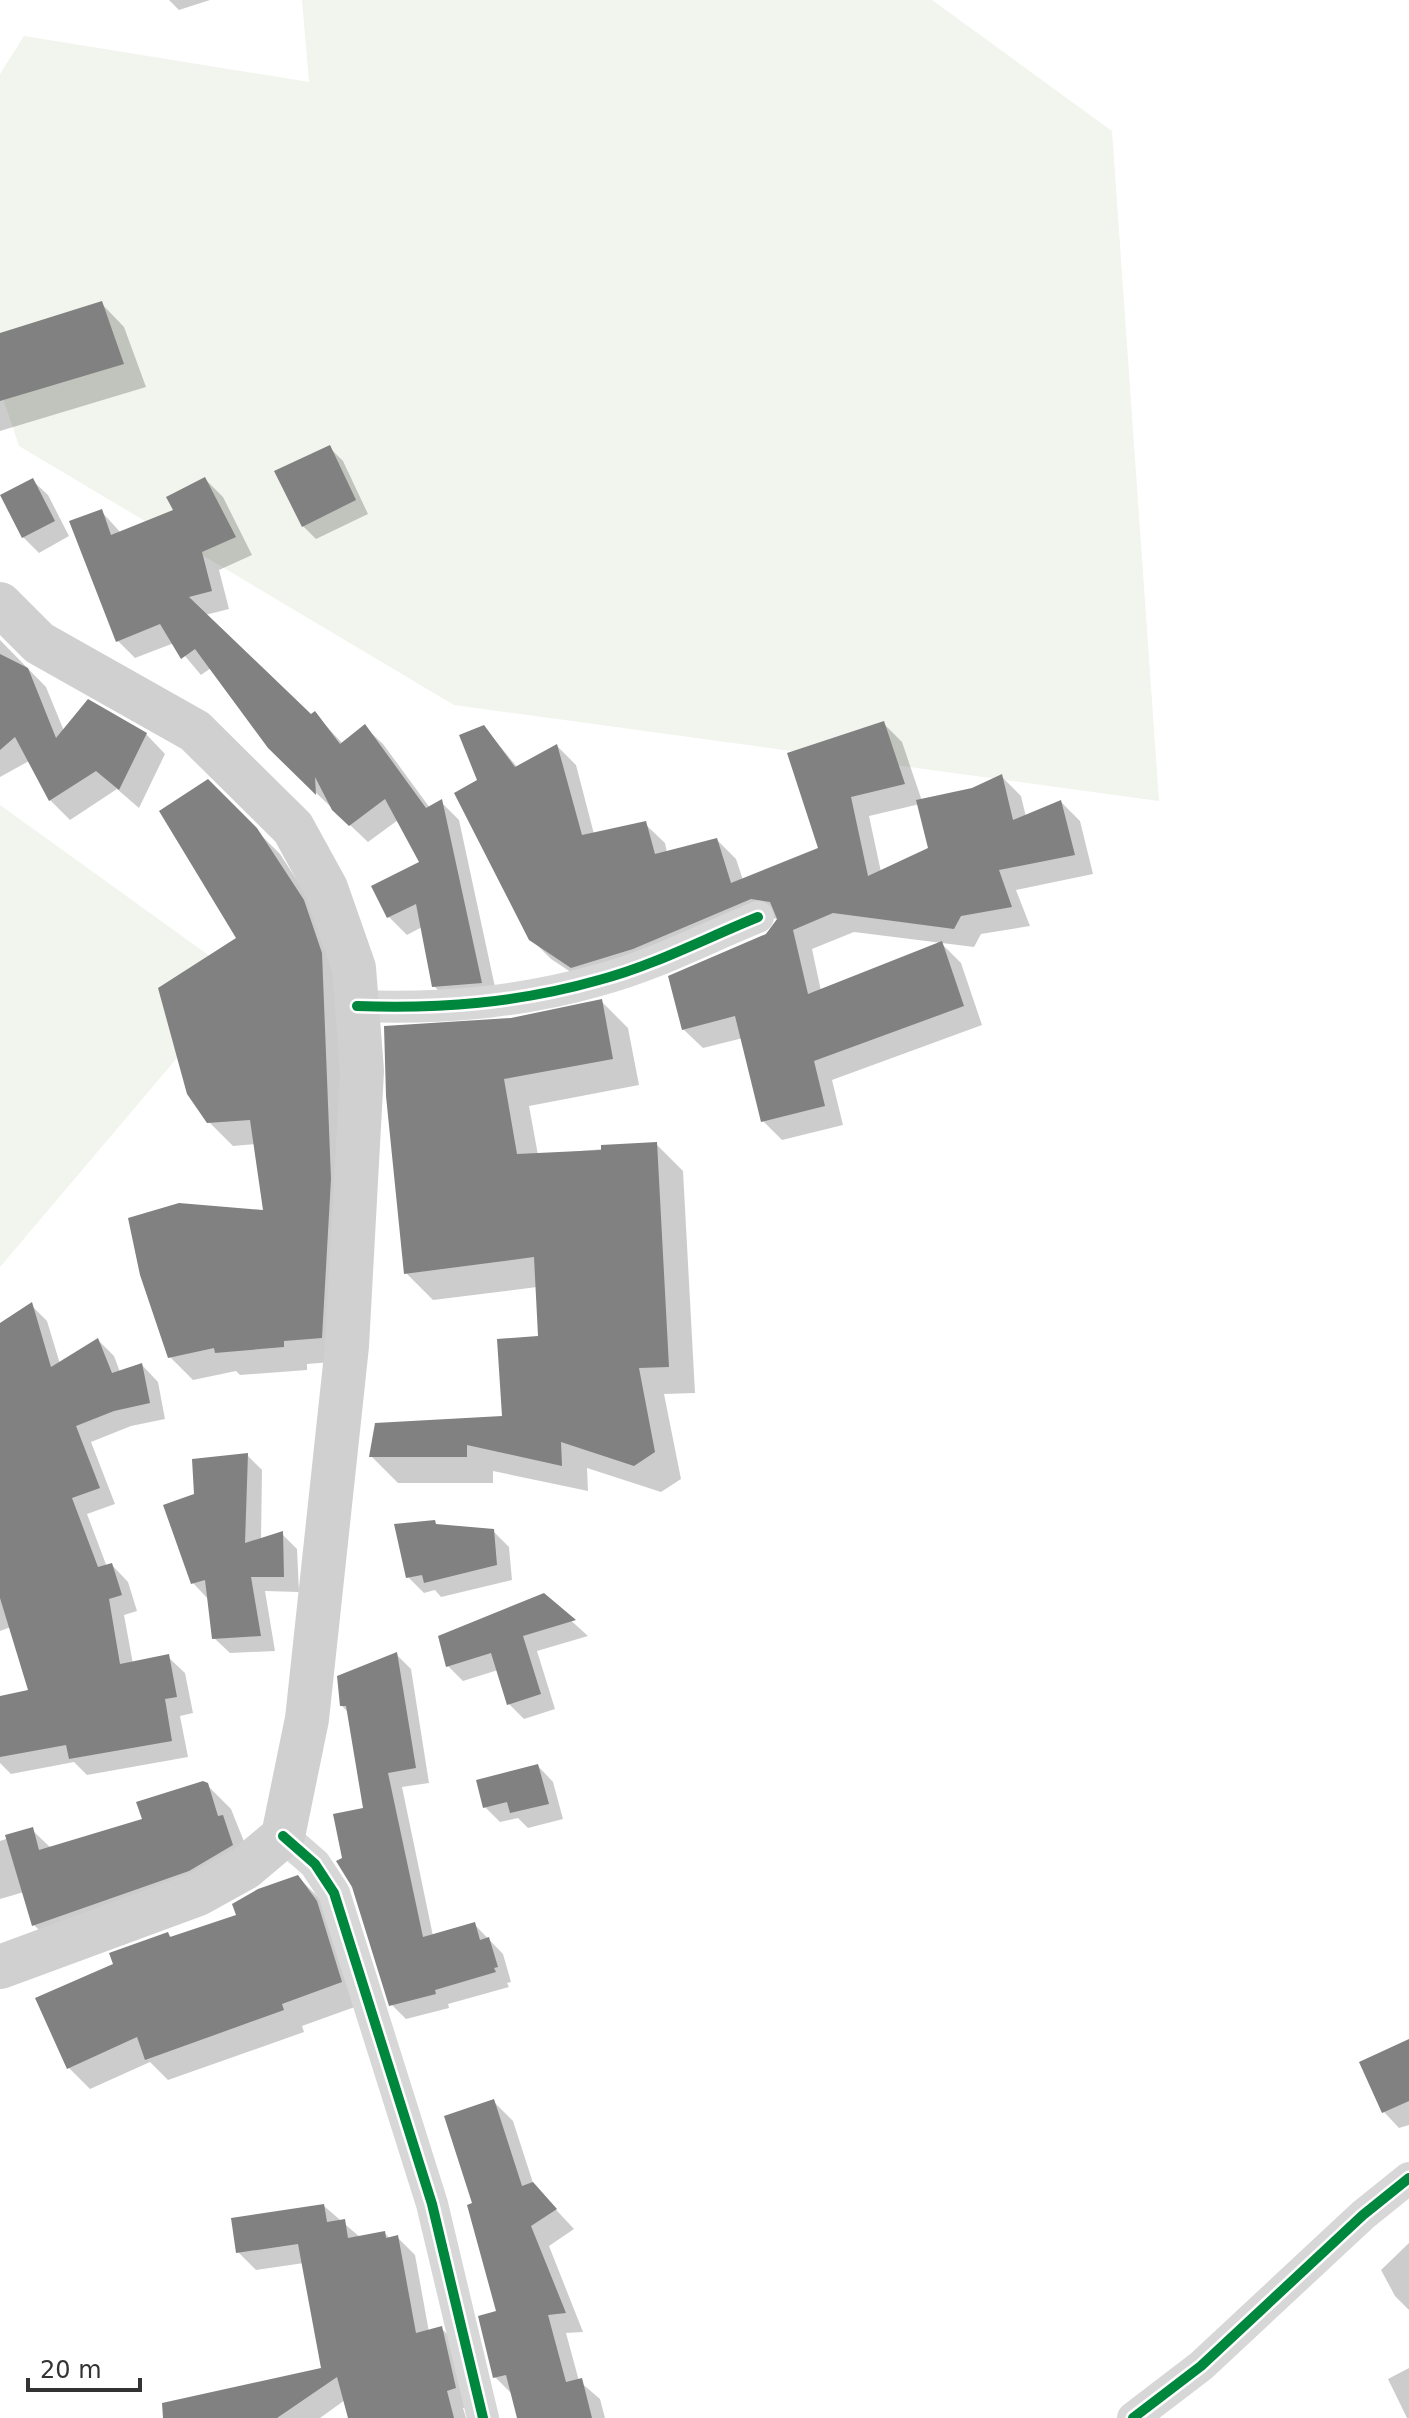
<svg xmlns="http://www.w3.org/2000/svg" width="1409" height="2418" font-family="'DejaVu Sans',sans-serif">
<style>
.green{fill:#f1f5ed}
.shadow{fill:#0003;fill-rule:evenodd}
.building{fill:#818181}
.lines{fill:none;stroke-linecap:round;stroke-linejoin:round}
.minor{stroke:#d7d7d7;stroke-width:32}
.secondary{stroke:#d0d0d0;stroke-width:44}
.cycleway-casing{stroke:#fff;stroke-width:15}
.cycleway{stroke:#00873e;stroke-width:10}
</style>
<rect width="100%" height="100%" fill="#fff"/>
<path class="green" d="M 302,0 L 932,0 L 1112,131 L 1159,801 L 454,705 L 19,446 L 0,389 L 0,74 L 24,36 L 309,82 Z
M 0,805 L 243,980 L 0,1267 Z"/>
<path class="shadow" d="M 169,0 L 210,0 L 179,10 Z
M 101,303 L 124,327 L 146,387 L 0,431 L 0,335 Z
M 329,447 L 343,461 L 368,514 L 316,539 L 303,526 Z
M 205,479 L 223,497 L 252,555 L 219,570 L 229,609 L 205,615 L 311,717 L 315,714 L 343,744 L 365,727 L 383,744 L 430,808 L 441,802 L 459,820 L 498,1001 L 452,1004 L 434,986 L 422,927 L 407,935 L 389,917 L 374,887 L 422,863 L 398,820 L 368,842 L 295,773 L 211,668 L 201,675 L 174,643 L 135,658 L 117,640 L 101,511 L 121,533 L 176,511 Z
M 32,480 L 48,495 L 69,536 L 39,553 L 23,537 Z
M 0,640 L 46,687 L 64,731 L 146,734 L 165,754 L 139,808 L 117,789 L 70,820 L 50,800 L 29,761 L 0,777 Z
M 883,723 L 902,742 L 922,801 L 973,790 L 1002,777 L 1021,796 L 1026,817 L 1061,802 L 1080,821 L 1093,874 L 1016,890 L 1030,926 L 981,934 L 974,947 L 854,932 L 812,949 L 821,991 L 941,943 L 961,963 L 982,1025 L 832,1080 L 843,1125 L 782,1140 L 763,1121 L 743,1038 L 703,1048 L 683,1029 L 779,919 L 771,918 L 592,986 L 551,959 L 531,939 L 480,781 L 484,727 L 518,768 L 557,746 L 576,765 L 594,834 L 645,824 L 665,843 L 667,853 L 717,840 L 736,859 L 743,880 L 821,849 ZM 920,804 L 930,849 L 881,872 L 869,816 Z
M 207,781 L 280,854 L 326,925 L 345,978 L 345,1361 L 307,1364 L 307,1370 L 240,1375 L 236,1371 L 193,1380 L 170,1357 L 265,1213 L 256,1144 L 233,1146 L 209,1122 L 239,939 Z
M 601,1001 L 628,1028 L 639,1085 L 529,1106 L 538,1155 L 656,1144 L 683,1171 L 695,1393 L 664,1394 L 681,1479 L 661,1492 L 587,1468 L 588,1491 L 493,1471 L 493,1483 L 398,1483 L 371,1456 L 505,1418 L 540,1338 L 537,1287 L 433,1300 L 406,1273 L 511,1020 Z
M 31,1305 L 47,1321 L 60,1364 L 98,1340 L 114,1356 L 120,1372 L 142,1365 L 158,1382 L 165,1419 L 131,1426 L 91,1442 L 115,1504 L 87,1514 L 107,1567 L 112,1565 L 128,1582 L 137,1611 L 124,1615 L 133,1664 L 168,1657 L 185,1673 L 193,1713 L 180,1716 L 188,1757 L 87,1775 L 74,1762 L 11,1774 L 0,1763 L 0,1698 L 30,1692 L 11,1627 L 0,1631 L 0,1325 Z
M 247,1455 L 262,1470 L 261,1540 L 282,1534 L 297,1549 L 299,1592 L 265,1591 L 275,1651 L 230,1653 L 214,1638 L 208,1599 L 193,1583 L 197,1496 Z
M 434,1522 L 438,1526 L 493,1531 L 509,1547 L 512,1580 L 441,1597 L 435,1590 L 424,1593 L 408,1577 Z
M 544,1596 L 588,1636 L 537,1651 L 555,1709 L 524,1719 L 509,1704 L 498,1670 L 463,1681 L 448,1666 Z
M 397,1655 L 411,1669 L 429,1783 L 402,1787 L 433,1936 L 474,1924 L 503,1954 L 511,1982 L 507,1983 L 509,1987 L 448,2004 L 449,2008 L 406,2019 L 391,2004 L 345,1860 L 365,1810 L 349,1713 L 342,1706 Z
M 538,1766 L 553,1782 L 563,1819 L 528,1828 L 518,1818 L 500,1822 L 485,1807 Z
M 207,1785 L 231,1809 L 255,1869 L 57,1948 L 34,1925 L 24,1892 L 0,1899 L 0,1841 L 32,1830 L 51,1848 L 144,1821 Z
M 298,1877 L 320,1899 L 363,2004 L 302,2026 L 304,2032 L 168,2080 L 150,2062 L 90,2089 L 68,2067 L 115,1965 L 168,1934 L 172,1938 L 238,1916 Z
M 1409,2041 L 1409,2125 L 1399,2128 L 1384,2112 Z
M 494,2102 L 513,2121 L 534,2186 L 574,2229 L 549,2246 L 583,2332 L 566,2333 L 579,2381 L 600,2399 L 605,2418 L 519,2418 L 513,2395 L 495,2377 L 498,2313 L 475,2204 Z
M 324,2206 L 361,2238 L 385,2233 L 390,2239 L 397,2237 L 415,2255 L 429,2332 L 441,2328 L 459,2346 L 473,2406 L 463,2408 L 466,2418 L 350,2418 L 345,2400 L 320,2418 L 200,2418 L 324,2369 L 304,2263 L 256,2270 L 238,2252 Z
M 1409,2243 L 1409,2310 L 1395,2296 L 1381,2270 Z
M 1409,2368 L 1409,2418 L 1407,2418 L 1388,2379 Z"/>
<path class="building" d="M 102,301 L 124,364 L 0,401 L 0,333 Z
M 330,445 L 356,500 L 302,527 L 274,471 Z
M 205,477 L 236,537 L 202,552 L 212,591 L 189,597 L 311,714 L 315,711 L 340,744 L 365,724 L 426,808 L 442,799 L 482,983 L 432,987 L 416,904 L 387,918 L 371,886 L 419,862 L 385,799 L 349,826 L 332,810 L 315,777 L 316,795 L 268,748 L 195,649 L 181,659 L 160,624 L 116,642 L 69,521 L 102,509 L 111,535 L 173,510 L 166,497 Z
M 33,478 L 55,521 L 22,538 L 0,495 Z
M 0,654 L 28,668 L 56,738 L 88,699 L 147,733 L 119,790 L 96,771 L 49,801 L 15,737 L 0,750 Z
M 884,721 L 905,784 L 851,797 L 868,876 L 928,848 L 916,800 L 972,788 L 1002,774 L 1013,820 L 1061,800 L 1075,855 L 999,870 L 1012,907 L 961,916 L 954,929 L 833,913 L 793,930 L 808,994 L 942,941 L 964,1006 L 814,1061 L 825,1106 L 761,1122 L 735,1016 L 682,1030 L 668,976 L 766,934 L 777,919 L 770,902 L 751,899 L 633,949 L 571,968 L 529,940 L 454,793 L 477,780 L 459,735 L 484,725 L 515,767 L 557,744 L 582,835 L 646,821 L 655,854 L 717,838 L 731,883 L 818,848 L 787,753 Z
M 208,779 L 257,828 L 304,900 L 322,953 L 331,1179 L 322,1338 L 284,1341 L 284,1347 L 215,1353 L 214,1348 L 168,1358 L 140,1275 L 128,1218 L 179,1203 L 263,1210 L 250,1120 L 207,1123 L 187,1094 L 158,988 L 236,938 L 159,811 Z
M 602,999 L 613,1059 L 504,1079 L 517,1154 L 601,1150 L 601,1145 L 657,1142 L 669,1367 L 639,1368 L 655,1452 L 634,1466 L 561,1442 L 562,1466 L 467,1445 L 467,1457 L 369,1457 L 375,1423 L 502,1416 L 497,1339 L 538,1336 L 534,1257 L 404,1274 L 386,1096 L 384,1026 L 511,1018 Z
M 32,1302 L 51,1367 L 98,1338 L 112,1373 L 142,1363 L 150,1403 L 114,1411 L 76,1426 L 100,1488 L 72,1498 L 98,1567 L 112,1563 L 122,1595 L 109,1599 L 120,1664 L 169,1654 L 177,1697 L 165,1699 L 172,1741 L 69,1759 L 66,1745 L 0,1757 L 0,1696 L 28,1690 L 0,1598 L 0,1323 Z
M 248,1453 L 245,1543 L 283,1531 L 284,1577 L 251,1577 L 261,1636 L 212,1639 L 205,1580 L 191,1584 L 163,1505 L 194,1494 L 192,1459 Z
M 435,1520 L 436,1524 L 494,1529 L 497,1565 L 424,1583 L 422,1575 L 406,1578 L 394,1524 Z
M 544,1593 L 576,1620 L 523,1636 L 541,1694 L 507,1705 L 491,1653 L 446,1667 L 438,1636 Z
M 397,1652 L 416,1768 L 388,1773 L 423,1937 L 475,1922 L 480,1940 L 489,1937 L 498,1967 L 494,1968 L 496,1972 L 435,1990 L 436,1994 L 389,2006 L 352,1887 L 336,1861 L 342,1858 L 333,1814 L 363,1808 L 346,1706 L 340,1706 L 337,1676 Z
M 538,1764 L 549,1804 L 510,1813 L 507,1802 L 483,1808 L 476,1780 Z
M 203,1781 L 208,1783 L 218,1816 L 223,1815 L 233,1845 L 189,1871 L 32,1926 L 5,1835 L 33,1827 L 39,1850 L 142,1819 L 136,1802 Z
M 298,1875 L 317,1901 L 342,1982 L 282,2004 L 284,2010 L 145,2060 L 137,2037 L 67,2069 L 35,1998 L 113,1964 L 109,1953 L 168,1932 L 170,1937 L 236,1915 L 232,1904 L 258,1889 Z
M 1409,2039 L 1409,2101 L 1382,2113 L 1359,2062 Z
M 494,2099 L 522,2186 L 533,2182 L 557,2209 L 531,2226 L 566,2313 L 548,2315 L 566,2382 L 582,2378 L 592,2418 L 517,2418 L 506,2375 L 493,2378 L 478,2316 L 496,2311 L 467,2205 L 472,2203 L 444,2116 Z
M 324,2204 L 327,2222 L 345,2219 L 348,2238 L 385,2231 L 386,2238 L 398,2235 L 416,2333 L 442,2326 L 456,2388 L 447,2391 L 454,2418 L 348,2418 L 337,2377 L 277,2418 L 163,2418 L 162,2403 L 321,2368 L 298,2244 L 236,2253 L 231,2218 Z"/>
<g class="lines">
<path class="minor" d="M 357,1006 C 440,1009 518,1003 599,980 C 653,966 706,938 758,917
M 283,1836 L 315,1864 L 334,1893 L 432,2204 L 483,2418
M 1133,2418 L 1201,2366 L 1363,2215 L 1409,2178"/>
<path class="secondary" d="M 0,604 L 39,643 L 195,731 L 293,828 L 326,888 L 354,968 L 362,1071 L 347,1346 L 307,1719 L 283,1836 L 245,1868 L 198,1894 L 0,1967"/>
<g class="cycleway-casing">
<path id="cycleway" d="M 357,1006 C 440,1009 518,1003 599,980 C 653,966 706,938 758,917
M 283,1836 L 315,1864 L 334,1893 L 432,2204 L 483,2418
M 1133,2418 L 1201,2366 L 1363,2215 L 1409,2178"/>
</g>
<use href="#cycleway" class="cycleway"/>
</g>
<path d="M28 2378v12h112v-12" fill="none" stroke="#333333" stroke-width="4"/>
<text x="40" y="2378" font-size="24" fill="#333333" stroke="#ffffff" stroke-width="6" paint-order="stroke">20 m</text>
</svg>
